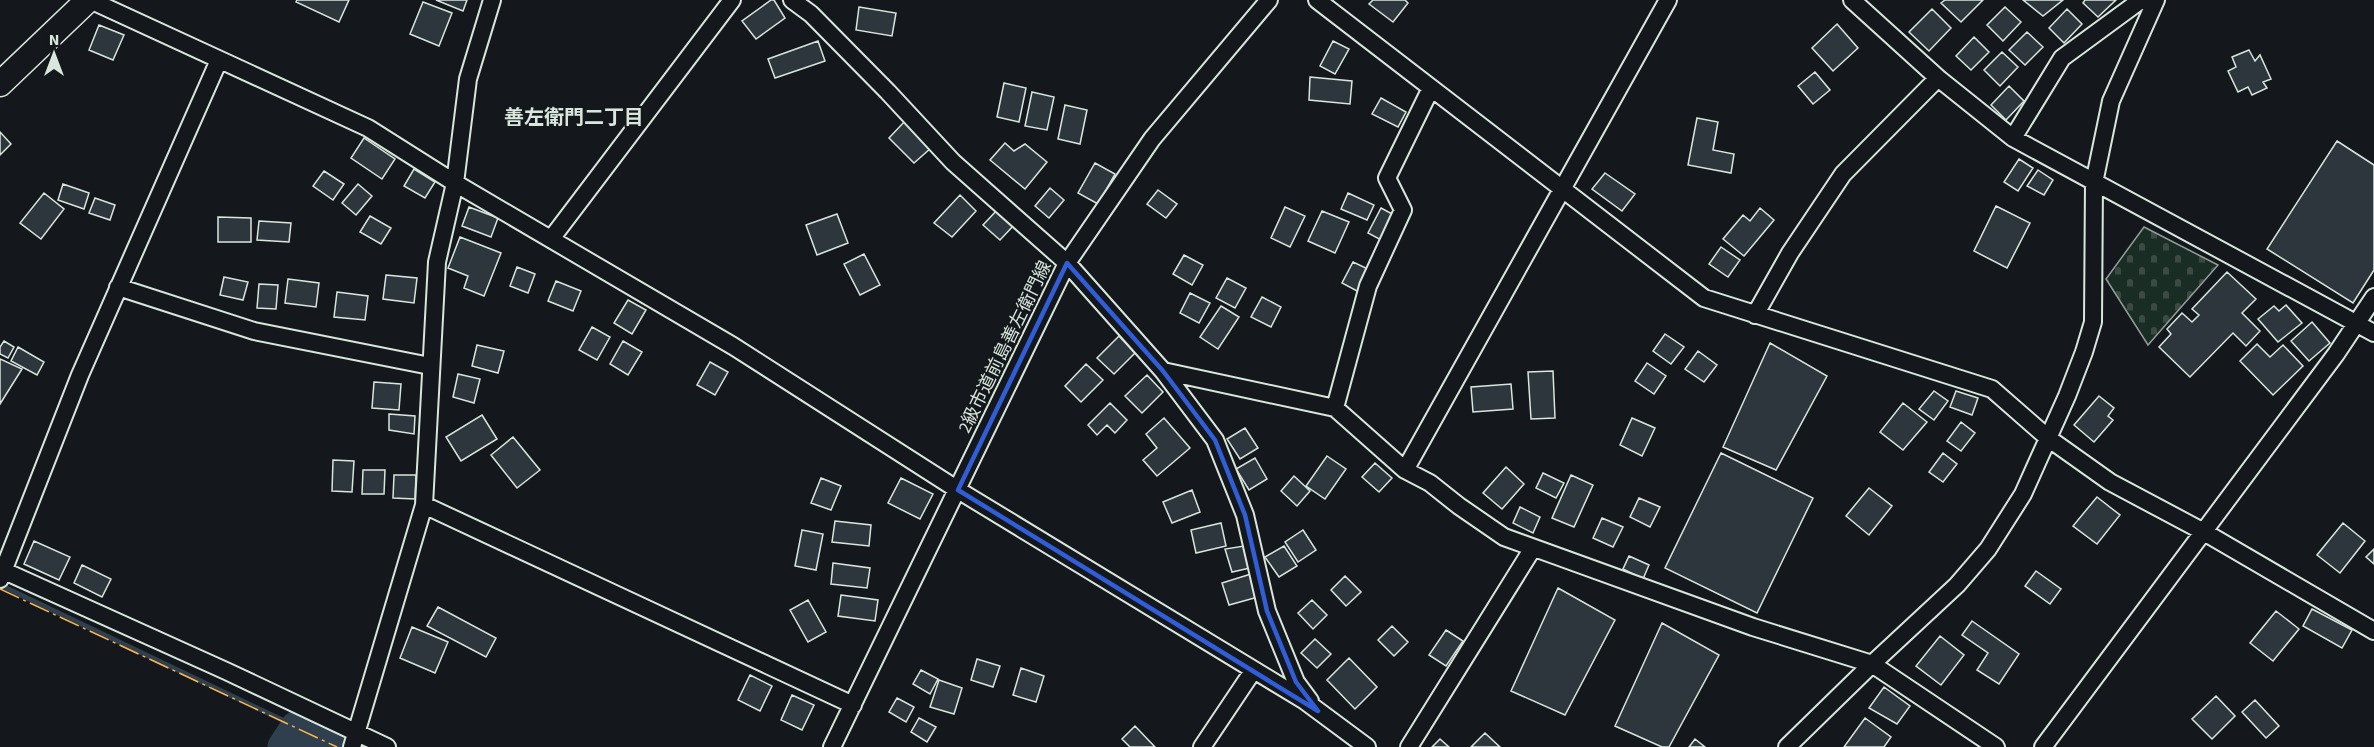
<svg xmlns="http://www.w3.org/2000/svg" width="2374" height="747" font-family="'Source Sans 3','Noto Sans JP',sans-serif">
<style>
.cemetery{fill:url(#cemetery-stones);stroke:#939e99;stroke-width:1.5}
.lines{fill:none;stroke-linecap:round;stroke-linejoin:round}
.stream{stroke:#2f3f4d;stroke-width:5}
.river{stroke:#2f3f4d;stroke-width:33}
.building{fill:#2c363c;stroke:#d8e6dc;stroke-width:1.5}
.street-casing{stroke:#d8e6dc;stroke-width:20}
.secondary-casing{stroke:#d8e6dc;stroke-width:27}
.street{stroke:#14181c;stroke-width:16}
.secondary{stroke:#14181c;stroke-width:24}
.power{stroke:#ffb74d;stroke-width:1.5;stroke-dasharray:21 4.5 3 4.5;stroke-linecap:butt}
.marked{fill:none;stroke:#305dd8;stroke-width:4.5;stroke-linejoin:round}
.labels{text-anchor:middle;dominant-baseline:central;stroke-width:4.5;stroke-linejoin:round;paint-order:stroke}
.street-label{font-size:18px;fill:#d8e6dc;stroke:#14181c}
.neighbourhood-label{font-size:20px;font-weight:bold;fill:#d8e6dc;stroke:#14181c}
</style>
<defs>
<pattern id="cemetery-stones" width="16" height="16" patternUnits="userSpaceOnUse" patternTransform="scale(1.5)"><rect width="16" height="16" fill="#1a2d24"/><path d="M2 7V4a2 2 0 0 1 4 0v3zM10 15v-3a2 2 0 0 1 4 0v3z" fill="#3b4b43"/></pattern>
</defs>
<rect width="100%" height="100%" fill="#14181c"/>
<path class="cemetery" d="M 2144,227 L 2218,265 L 2148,345 L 2106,279 Z"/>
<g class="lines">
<path class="stream" d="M 0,585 L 297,727"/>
<path class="river" d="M 284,747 L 297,727 L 340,747"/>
</g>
<path class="building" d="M 297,0 L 349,0 L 339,22 L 296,2 Z
M 436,0 L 467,0 L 463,11 Z
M 771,0 L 774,0 L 785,18 L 756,39 L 742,21 Z
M 1373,0 L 1405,0 L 1408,3 L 1393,22 L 1369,4 Z
M 1945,0 L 1983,0 L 1961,22 L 1941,3 Z
M 2023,0 L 2063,0 L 2043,16 Z
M 2085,0 L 2116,0 L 2098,17 L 2083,3 Z
M 423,2 L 452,13 L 439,46 L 410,34 Z
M 859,7 L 896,13 L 892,36 L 856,30 Z
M 2005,7 L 2021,22 L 2003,41 L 1987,25 Z
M 1932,9 L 1951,28 L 1929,51 L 1909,32 Z
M 2067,9 L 2082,24 L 2064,43 L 2049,28 Z
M 1837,24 L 1858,48 L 1833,71 L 1812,48 Z
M 99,25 L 124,35 L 113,60 L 89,50 Z
M 2027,32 L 2043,47 L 2025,65 L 2009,50 Z
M 1974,37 L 1989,52 L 1971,70 L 1956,56 Z
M 818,41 L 825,61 L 775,78 L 768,59 Z
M 1333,41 L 1349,49 L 1335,74 L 1320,66 Z
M 2249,50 L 2255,61 L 2260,55 L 2271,79 L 2263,82 L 2267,88 L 2252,95 L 2248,87 L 2238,92 L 2228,71 L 2236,67 L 2232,57 Z
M 2002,52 L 2018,67 L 2000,86 L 1984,70 Z
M 1815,72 L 1830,90 L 1813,104 L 1798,86 Z
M 1310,77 L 1352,81 L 1350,104 L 1309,100 Z
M 1004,83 L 1026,88 L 1019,122 L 997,117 Z
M 2009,86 L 2024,101 L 2006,120 L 1991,105 Z
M 1032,92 L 1054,97 L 1047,130 L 1025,126 Z
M 1381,98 L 1406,112 L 1398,127 L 1372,114 Z
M 1065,105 L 1087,110 L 1080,144 L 1058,139 Z
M 1697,118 L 1718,122 L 1713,150 L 1734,154 L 1731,173 L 1688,165 Z
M 905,121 L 931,148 L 914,163 L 889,138 Z
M 0,132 L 11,144 L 0,155 Z
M 364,138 L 395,159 L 382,179 L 351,158 Z
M 2337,141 L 2374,165 L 2374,270 L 2353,303 L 2267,249 Z
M 1005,143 L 1014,151 L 1025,144 L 1047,162 L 1025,189 L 990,160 Z
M 2019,159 L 2033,168 L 2018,191 L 2004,182 Z
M 1095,163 L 1115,174 L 1098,204 L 1078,193 Z
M 414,169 L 435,182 L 425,198 L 404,186 Z
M 2038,170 L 2053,180 L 2044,195 L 2027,186 Z
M 324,171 L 344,184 L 333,200 L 313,186 Z
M 1605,173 L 1635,194 L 1622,211 L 1592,189 Z
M 63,184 L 89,193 L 84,209 L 58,200 Z
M 358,184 L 372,196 L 356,215 L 342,203 Z
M 1050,188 L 1064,200 L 1049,218 L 1035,206 Z
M 1158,190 L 1177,204 L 1166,218 L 1147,204 Z
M 44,193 L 64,209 L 41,239 L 20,223 Z
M 1348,193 L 1374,205 L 1367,220 L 1341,209 Z
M 960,195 L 976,211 L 952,237 L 934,223 Z
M 95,198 L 115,205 L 110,220 L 89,213 Z
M 1996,206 L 2030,223 L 2007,268 L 1974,251 Z
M 469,207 L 498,218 L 491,237 L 462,226 Z
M 1285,207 L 1305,216 L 1290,247 L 1271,238 Z
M 1381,208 L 1396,216 L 1383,241 L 1368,233 Z
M 1760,208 L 1774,220 L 1744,256 L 1723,239 L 1743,215 L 1750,221 Z
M 998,209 L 1015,224 L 1000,240 L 983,225 Z
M 1322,211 L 1349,222 L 1335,253 L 1308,241 Z
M 837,214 L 848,243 L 817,255 L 806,225 Z
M 370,216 L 391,228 L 381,244 L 360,232 Z
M 218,217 L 251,218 L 251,242 L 218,242 Z
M 259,221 L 291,223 L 289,242 L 257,240 Z
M 460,237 L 501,253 L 484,296 L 464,288 L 468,276 L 448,268 Z
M 1721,247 L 1740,260 L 1728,277 L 1709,264 Z
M 864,254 L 880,285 L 860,295 L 844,264 Z
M 1184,255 L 1203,265 L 1192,285 L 1173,274 Z
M 1353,262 L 1368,269 L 1357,291 L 1342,283 Z
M 517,267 L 535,274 L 528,293 L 510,286 Z
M 2227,272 L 2256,299 L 2242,313 L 2260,331 L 2246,346 L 2233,333 L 2190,377 L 2159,347 L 2171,334 L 2167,329 L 2182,313 L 2192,322 L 2199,315 L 2192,309 Z
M 386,275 L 417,278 L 414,303 L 383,299 Z
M 224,277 L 248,282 L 243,300 L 220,295 Z
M 1227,278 L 1246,288 L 1235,308 L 1216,298 Z
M 288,279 L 319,283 L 316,307 L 285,303 Z
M 556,281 L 581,291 L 573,311 L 548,301 Z
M 259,284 L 278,285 L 276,309 L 257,308 Z
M 337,292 L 368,296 L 365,320 L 334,317 Z
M 1190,293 L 1210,303 L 1199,323 L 1180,313 Z
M 1262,297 L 1281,307 L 1271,327 L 1251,317 Z
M 628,300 L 646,310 L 632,334 L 614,323 Z
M 2286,305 L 2302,323 L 2278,342 L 2258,319 L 2274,306 L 2279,311 Z
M 1221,306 L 1239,317 L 1218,349 L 1200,337 Z
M 2312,322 L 2330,343 L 2309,361 L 2291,341 Z
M 592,327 L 610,337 L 597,360 L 579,350 Z
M 1665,334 L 1684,347 L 1671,364 L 1653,351 Z
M 1119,336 L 1135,353 L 1114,374 L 1097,358 Z
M 4,341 L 14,347 L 8,358 L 0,354 L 0,347 Z
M 623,341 L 642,352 L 628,375 L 610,364 Z
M 1770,343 L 1827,376 L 1776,470 L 1723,447 Z
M 2257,344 L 2270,357 L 2283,345 L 2303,366 L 2273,395 L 2240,361 Z
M 477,345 L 504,351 L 498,373 L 472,366 Z
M 18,347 L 44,362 L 37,375 L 11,361 Z
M 1698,351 L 1717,365 L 1704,382 L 1685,369 Z
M 0,359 L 22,369 L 0,404 Z
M 710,362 L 728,372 L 715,395 L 697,385 Z
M 1647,363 L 1666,376 L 1654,394 L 1635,381 Z
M 1086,364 L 1103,380 L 1081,402 L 1065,386 Z
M 1553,371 L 1555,418 L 1531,419 L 1528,372 Z
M 458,374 L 480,379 L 474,403 L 453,397 Z
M 1147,375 L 1163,392 L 1142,413 L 1125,396 Z
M 374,382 L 401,384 L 399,410 L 372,408 Z
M 1511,384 L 1513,409 L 1473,412 L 1471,387 Z
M 1934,391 L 1948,401 L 1934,420 L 1919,409 Z
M 1956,391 L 1978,398 L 1972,415 L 1950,407 Z
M 2099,396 L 2114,408 L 2108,416 L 2113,420 L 2094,442 L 2074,425 Z
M 1110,403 L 1127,420 L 1115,433 L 1107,425 L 1097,435 L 1088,425 Z
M 1903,403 L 1927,422 L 1903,450 L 1880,432 Z
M 389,414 L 415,416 L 414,434 L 389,430 Z
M 482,415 L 497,439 L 461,461 L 446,437 Z
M 1164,418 L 1190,448 L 1157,476 L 1143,460 L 1157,448 L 1146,434 Z
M 1632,418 L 1655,428 L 1642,456 L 1620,445 Z
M 1961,422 L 1975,433 L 1961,451 L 1947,441 Z
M 1245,428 L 1258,448 L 1240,459 L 1227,439 Z
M 513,437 L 540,470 L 517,488 L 491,455 Z
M 1721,453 L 1813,498 L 1757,613 L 1665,568 Z
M 1943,453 L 1957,464 L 1943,482 L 1929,472 Z
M 1327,456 L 1346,469 L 1325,499 L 1306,486 Z
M 1255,458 L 1267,479 L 1249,490 L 1236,469 Z
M 333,460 L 354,461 L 352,492 L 332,491 Z
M 1375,463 L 1392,478 L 1379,492 L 1362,477 Z
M 1506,467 L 1524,484 L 1502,509 L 1483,493 Z
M 363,470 L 385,470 L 384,494 L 362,494 Z
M 1543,473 L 1564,483 L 1556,498 L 1536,488 Z
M 394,475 L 416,475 L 415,499 L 393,498 Z
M 1571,475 L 1593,485 L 1574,527 L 1552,518 Z
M 1294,476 L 1310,491 L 1297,506 L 1281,491 Z
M 821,478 L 841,486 L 831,510 L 811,503 Z
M 901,478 L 933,494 L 920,519 L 888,503 Z
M 1869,488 L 1892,506 L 1869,535 L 1846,516 Z
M 1192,490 L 1200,512 L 1172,523 L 1163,502 Z
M 2097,497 L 2120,515 L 2097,544 L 2073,526 Z
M 1639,498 L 1660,507 L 1650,527 L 1630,517 Z
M 1520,507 L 1540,517 L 1533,533 L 1513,523 Z
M 1602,518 L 1623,527 L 1613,547 L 1593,538 Z
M 835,521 L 871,525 L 869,546 L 832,542 Z
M 1221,523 L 1226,546 L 1196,553 L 1191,530 Z
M 2343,523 L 2365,541 L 2340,573 L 2317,555 Z
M 802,530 L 823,534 L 816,570 L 795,566 Z
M 1303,530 L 1316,550 L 1298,562 L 1285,542 Z
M 34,541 L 70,557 L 59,580 L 24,564 Z
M 1244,546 L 1250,568 L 1232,572 L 1225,549 Z
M 1284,546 L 1297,566 L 1279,577 L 1265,557 Z
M 2374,549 L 2374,564 L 2366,557 Z
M 1629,556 L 1649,565 L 1643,579 L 1623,569 Z
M 833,563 L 870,568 L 867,588 L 831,584 Z
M 82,565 L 111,579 L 102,597 L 74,583 Z
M 2036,571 L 2061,589 L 2050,604 L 2025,586 Z
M 1251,574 L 1258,597 L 1229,605 L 1222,583 Z
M 1345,576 L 1361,592 L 1346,606 L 1331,590 Z
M 1558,588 L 1615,620 L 1565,715 L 1511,691 Z
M 841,595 L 878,600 L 875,621 L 838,616 Z
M 808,600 L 826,632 L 808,642 L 790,610 Z
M 1312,600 L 1327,615 L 1313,629 L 1298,613 Z
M 438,607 L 496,638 L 486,657 L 427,626 Z
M 2312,609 L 2352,630 L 2342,648 L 2303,626 Z
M 2276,611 L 2299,629 L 2273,661 L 2250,643 Z
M 1972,621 L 2019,654 L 1999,684 L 1977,670 L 1988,653 L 1962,635 Z
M 1662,623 L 1719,655 L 1669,747 L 1662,747 L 1615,726 Z
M 1392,626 L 1408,642 L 1394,656 L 1378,640 Z
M 412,627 L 448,642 L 435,673 L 400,658 Z
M 1446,630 L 1463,641 L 1446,666 L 1429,655 Z
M 1940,636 L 1964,655 L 1941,685 L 1916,666 Z
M 1315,639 L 1331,654 L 1317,668 L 1301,653 Z
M 1349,658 L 1377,687 L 1355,709 L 1327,680 Z
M 977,659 L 1000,666 L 993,687 L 971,680 Z
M 1021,668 L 1044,676 L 1036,702 L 1013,695 Z
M 921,670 L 938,679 L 930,694 L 913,684 Z
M 750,675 L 772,686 L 760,711 L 738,700 Z
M 939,680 L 962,688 L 954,714 L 930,707 Z
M 1884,687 L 1910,706 L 1897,724 L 1869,708 Z
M 792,695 L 814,705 L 802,730 L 781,720 Z
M 2216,696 L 2235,716 L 2212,739 L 2192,719 Z
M 897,698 L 914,707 L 906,722 L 889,712 Z
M 2255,700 L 2279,726 L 2266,738 L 2242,712 Z
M 919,718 L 936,727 L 927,742 L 911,732 Z
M 1865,718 L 1891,737 L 1884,747 L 1844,747 Z
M 1135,726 L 1155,747 L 1130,747 L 1122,739 Z
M 1485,733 L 1500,747 L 1471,747 Z
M 1440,739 L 1449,747 L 1432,747 Z
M 1695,739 L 1705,747 L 1689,747 Z"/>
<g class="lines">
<g class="street-casing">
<path id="street" d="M 90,0 L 368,128 L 455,183 L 733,346 L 958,490 L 1305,701 L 1367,747
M 792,0 L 811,14 L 888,92 L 953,162 L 1067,263 L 1163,371 L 1215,440 L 1245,515 L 1267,611 L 1296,682 L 1310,701
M 1317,0 L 1704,298 L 1992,389 L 2048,438 L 2110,482 L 2204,532 L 2374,631
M 1852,0 L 1938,78 L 2013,138 L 2374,333
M 2013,138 L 2062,58 L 2141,0
M 551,239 L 732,0
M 118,287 L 254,331 L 430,366
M 1755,315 L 1790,253 L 1843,174 L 1938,78
M 1163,371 L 1335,408 L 1405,470 L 1430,483 L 1459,506 L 1504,537 L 1753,627 L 1872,664 L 1996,747
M 1335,408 L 1368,286 L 1403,210 L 1387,178 L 1431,88
M 1405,470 L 1668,0
M 424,505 L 853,705
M 0,569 L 226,671 L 387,747
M 0,579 L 80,375 L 219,60
M 352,747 L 424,505 L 437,262 L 455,183 L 468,79 L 492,0
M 832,747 L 1067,263 L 1152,139 L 1269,0
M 1202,747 L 1253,671
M 1409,747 L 1533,548
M 1787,747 L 1872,664 L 1957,585 L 1988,549 L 2023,494 L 2067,396 L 2084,352 L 2093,322 L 2094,183 L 2111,101 L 2156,0
M 2043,747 L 2336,354 L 2374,297"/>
</g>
<g class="secondary-casing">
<path id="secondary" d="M 0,84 L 88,0"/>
</g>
<use href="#street" class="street"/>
<use href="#secondary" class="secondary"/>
<path class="power" d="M 0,589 L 337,747"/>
</g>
<path class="marked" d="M 1067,263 L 1163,371 L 1215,440 L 1245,515 L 1267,611 L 1296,682 L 1318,711 L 958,490 Z"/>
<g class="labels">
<g class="street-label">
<text transform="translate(1005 347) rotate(-64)">2級市道前島善左衛門線</text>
</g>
<g class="neighbourhood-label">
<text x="574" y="118">善左衛門二丁目</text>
</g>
</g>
<g transform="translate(54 54)" stroke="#14181c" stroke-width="4.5" paint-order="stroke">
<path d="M0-4.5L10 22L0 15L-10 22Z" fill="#d8e6dc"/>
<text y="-9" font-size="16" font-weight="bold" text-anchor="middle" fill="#d8e6dc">N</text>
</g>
</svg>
